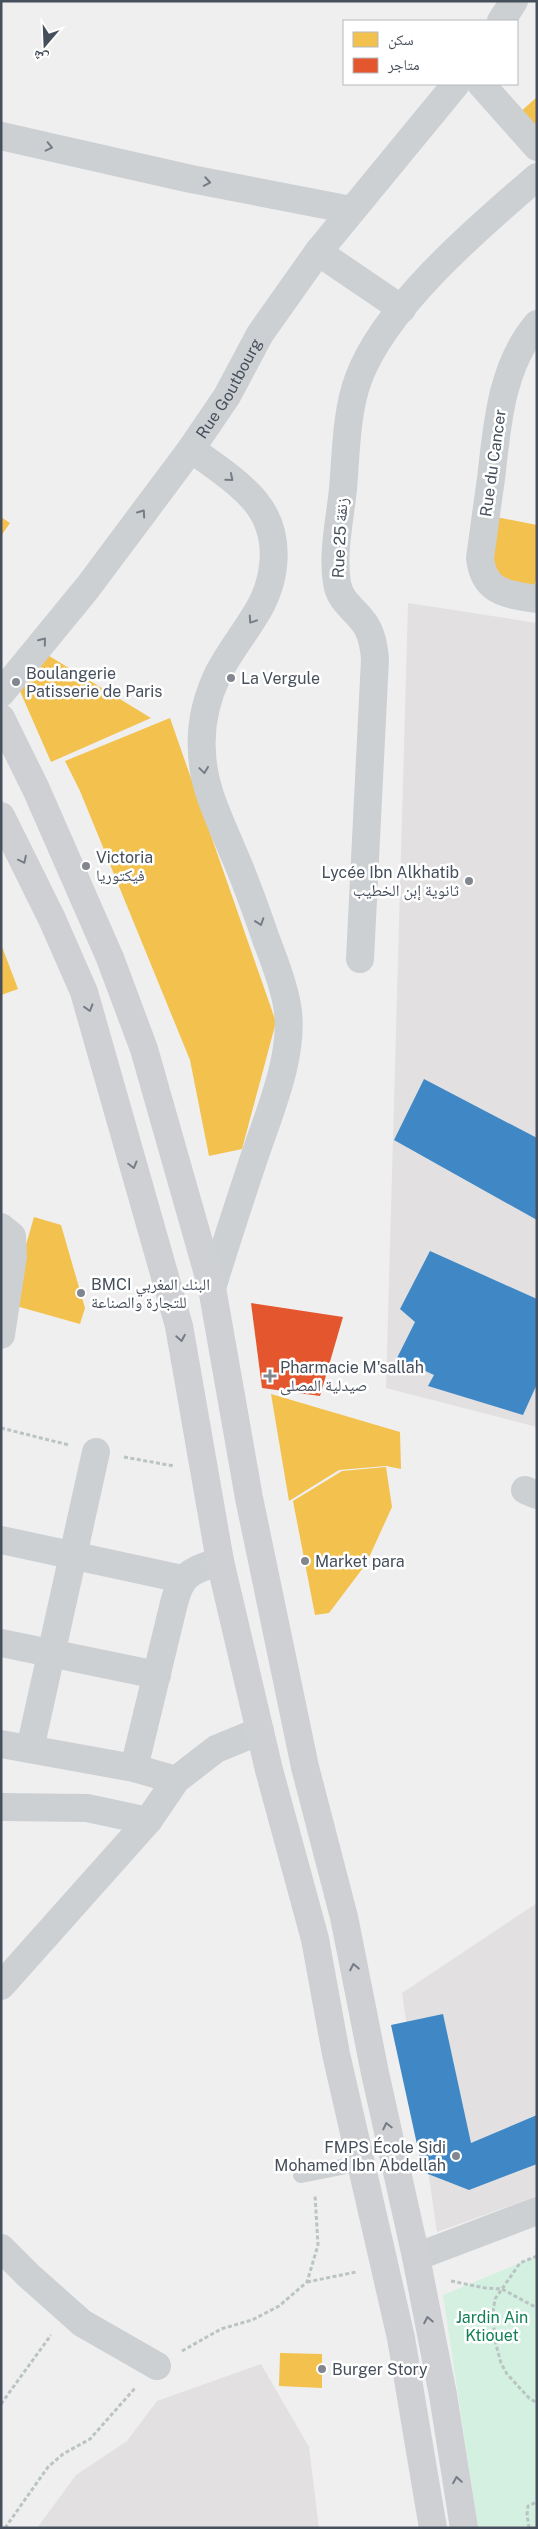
<svg xmlns="http://www.w3.org/2000/svg" width="538" height="2529" font-family="'Public Sans','Noto Naskh Arabic',sans-serif">
<style>
.education{fill:#e2e0e1}
.green{fill:#d3f0e1}
.homes{fill:#f2c14e}
.shops{fill:#e4572e}
.schools{fill:#3f88c5}
.lines{fill:none;stroke-linecap:round;stroke-linejoin:round}
.path{stroke:#b9c4c3;stroke-width:3;stroke-dasharray:4 2.5;stroke-linecap:butt}
.lane{stroke:#cdd0d3;stroke-width:16}
.street{stroke:#cdd0d3;stroke-width:28}
.secondary{stroke:#ced0d4;stroke-width:28}
.oneway{stroke:#757c86}
.oneway2{stroke:#767c86}
.poi-dot{fill:#82878f;stroke:#fff;stroke-width:2}
.labels{text-anchor:middle;dominant-baseline:central;stroke-width:5;stroke-linejoin:round;paint-order:stroke}
.street-label{font-size:16px;fill:#464f5c;stroke:#fff}
.poi-label{font-size:16px;fill:#464f5c;stroke:#fff;text-anchor:start}
.park-label{font-size:16px;fill:#148058;stroke:#fff}
</style>
<rect width="100%" height="100%" fill="#f0efef"/>
<path class="education" d="M 408,603 L 537,623 L 537,1427 L 386,1388 Z
M 537,1903 L 537,2196 L 437,2232 L 402,1993 Z
M 261,2364 L 309,2447 L 319,2528 L 37,2528 L 76,2475 L 127,2441 L 157,2401 Z"/>
<path class="green" d="M 537,2256 L 537,2528 L 478,2528 L 443,2295 Z"/>
<path class="homes" d="M 537,97 L 537,134 L 518,114 Z
M 491,516 L 537,525 L 537,575 L 534,589 L 510,584 L 494,570 Z
M 1,517 L 10,523 L 1,536 Z
M 41,651 L 151,718 L 51,762 L 16,682 Z
M 170,718 L 276,1022 L 242,1149 L 209,1156 L 190,1060 L 80,791 L 65,761 Z
M 1,944 L 18,989 L 1,995 Z
M 34,1217 L 61,1225 L 85,1308 L 80,1324 L 9,1304 Z
M 271,1394 L 400,1432 L 401,1469 L 386,1466 L 339,1470 L 289,1501 Z
M 386,1467 L 392,1507 L 366,1564 L 329,1613 L 315,1615 L 293,1501 L 342,1471 Z
M 280,2353 L 322,2354 L 322,2388 L 279,2386 Z"/>
<path class="shops" d="M 251,1303 L 343,1317 L 320,1396 L 262,1388 Z"/>
<path class="schools" d="M 424,1079 L 537,1138 L 537,1220 L 394,1140 Z
M 430,1251 L 537,1299 L 537,1384 L 523,1415 L 428,1386 L 434,1375 L 397,1358 L 415,1322 L 400,1309 Z
M 443,2014 L 471,2143 L 537,2115 L 537,2164 L 469,2190 L 423,2172 L 391,2025 Z"/>
<g class="lines">
<path class="path" d="M 1,1428 L 69,1445
M 124,1457 L 174,1466
M 537,2256 L 520,2263 L 495,2299 L 493,2312 L 495,2341 L 501,2363 L 507,2374 L 529,2398 L 537,2403
M 451,2281 L 485,2288 L 502,2289 L 537,2308
M 307,2282 L 356,2272
M 182,2351 L 221,2329 L 252,2320 L 279,2306 L 307,2282 L 318,2245 L 315,2195
M 1,2404 L 51,2335
M 5,2528 L 48,2467 L 63,2454 L 90,2439 L 136,2387
M 529,2528 L 527,2515 L 528,2506 L 537,2502"/>
<path class="lane" d="M 301,2175 L 362,2163"/>
<g class="street">
<path d="M 501,21 L 514,1"/>
<path d="M 481,84 L 537,147"/>
<path d="M 1,136 L 191,179 L 351,210"/>
<path d="M 318,252 L 402,309"/>
<path d="M 537,324 C 501,366 497,426 491,479 C 487,505 484,531 480,558 C 484,593 506,594 537,599"/>
<path d="M 191,449 C 213,465 238,481 255,501 C 283,535 277,582 254,617 C 242,637 227,655 217,676 C 206,700 200,725 202,752 C 203,788 220,820 233,852 C 246,881 256,910 266,939 C 274,960 283,982 287,1005 C 296,1054 268,1115 253,1161 C 239,1203 225,1246 212,1288"/>
<path id="s1" d="M 1,693 L 88,587 L 191,449 L 227,396 L 260,334 L 318,252 L 456,84"/>
<path d="M 360,959 L 375,659 C 374,646 371,630 362,620 C 352,607 340,601 337,583 C 332,553 340,519 343,489 C 346,454 346,413 358,380 C 384,307 479,227 537,177"/>
<path d="M 1,1227 L 12,1236 L 13,1256 L 1,1335"/>
<path d="M 525,1490 L 537,1495"/>
<path d="M 1,1540 L 182,1579"/>
<path d="M 1,1643 L 157,1675"/>
<path d="M 1,1744 L 134,1768 L 176,1780"/>
<path d="M 30,1749 L 96,1452"/>
<path d="M 134,1768 L 174,1603 C 182,1572 192,1571 220,1561"/>
<path d="M 1,1807 L 87,1808 L 148,1821"/>
<path d="M 1,1986 L 148,1821 L 176,1780 L 216,1749 L 260,1731"/>
<path d="M 1,2248 L 28,2275 L 82,2323 L 157,2366"/>
<path d="M 416,2257 L 537,2211"/>
</g>
<path class="secondary" d="M 1,718 L 36,789 L 110,958 L 144,1049 L 212,1288 L 249,1498 L 305,1767 L 344,1917 L 375,2073 L 416,2257 L 443,2395 L 464,2528
M 1,816 L 52,919 L 84,992 L 179,1326 L 220,1561 L 269,1770 L 315,1939 L 336,2054 L 401,2338 L 433,2528"/>
</g>
<defs><path id="oneway-chevron" d="M-2-3.5L2.5 0L-2 3.5" fill="none" stroke-width="1.6" stroke-linecap="round" stroke-linejoin="round" transform="scale(1.25)"/></defs>
<g class="oneway">
<use href="#oneway-chevron" transform="translate(49 147) rotate(13)"/>
<use href="#oneway-chevron" transform="translate(207 182) rotate(10)"/>
<use href="#oneway-chevron" transform="translate(230 478) rotate(40)"/>
<use href="#oneway-chevron" transform="translate(142 513) rotate(-55)"/>
<use href="#oneway-chevron" transform="translate(252 620) rotate(124)"/>
<use href="#oneway-chevron" transform="translate(43 641) rotate(-51)"/>
<use href="#oneway-chevron" transform="translate(204 770) rotate(82)"/>
<use href="#oneway-chevron" transform="translate(260 922) rotate(71)"/>
</g>
<g class="oneway2">
<use href="#oneway-chevron" transform="translate(23 860) rotate(64)"/>
<use href="#oneway-chevron" transform="translate(89 1008) rotate(73)"/>
<use href="#oneway-chevron" transform="translate(133 1165) rotate(75)"/>
<use href="#oneway-chevron" transform="translate(181 1338) rotate(80)"/>
<use href="#oneway-chevron" transform="translate(354 1967) rotate(-101)"/>
<use href="#oneway-chevron" transform="translate(387 2126) rotate(-103)"/>
<use href="#oneway-chevron" transform="translate(428 2320) rotate(-101)"/>
<use href="#oneway-chevron" transform="translate(457 2480) rotate(-99)"/>
</g>
<g class="poi-dot">
<circle cx="231" cy="678" r="5"/>
<circle cx="16" cy="682" r="5"/>
<circle cx="86" cy="866" r="5"/>
<circle cx="469" cy="881" r="5"/>
<circle cx="81" cy="1293" r="5"/>
<path d="M267.5 1368.5h5v5h5v5h-5v5h-5v-5h-5v-5h5z"/>
<circle cx="305" cy="1561" r="5"/>
<circle cx="456" cy="2156" r="5"/>
<circle cx="322" cy="2369" r="5"/>
</g>
<g class="labels">
<g class="street-label">
<text stroke="none"><textPath href="#s1" startOffset="381">Rue Goutbourg</textPath></text>
<text transform="translate(493 463) rotate(-82)">Rue du Cancer</text>
<text transform="translate(340 538) rotate(-87)">Rue 25 زنقة</text>
</g>
<g class="poi-label">
<text x="26" y="673">Boulangerie<tspan x="26" dy="18">Patisserie de Paris</tspan></text>
<text x="241" y="678">La Vergule</text>
<text x="96" y="857">Victoria<tspan x="96" dy="18">فيكتوريا</tspan></text>
<text x="459" y="872" text-anchor="end">Lycée Ibn Alkhatib<tspan x="459" dy="18">ثانوية إبن الخطيب</tspan></text>
<text x="91" y="1284">BMCI البنك المغربي<tspan x="91" dy="18">للتجارة والصناعة</tspan></text>
<text x="280" y="1367">Pharmacie M'sallah<tspan x="280" dy="18">صيدلية المصلى</tspan></text>
<text x="315" y="1561">Market para</text>
<text x="446" y="2147" text-anchor="end">FMPS École Sidi<tspan x="446" dy="18">Mohamed Ibn Abdellah</tspan></text>
<text x="332" y="2369">Burger Story</text>
</g>
<g class="park-label">
<text x="492" y="2317">Jardin Ain<tspan x="492" dy="18">Ktiouet</tspan></text>
</g>
</g>
<rect width="538" height="2529" fill="none" stroke="#464f5c" stroke-width="5"/>
<rect x="343" y="20" width="175" height="65" fill="#ffffff" stroke="#b5b9be"/>
<rect x="353" y="32" width="25" height="15" fill="#f2c14e" stroke="#b5b9be"/>
<text x="388" y="45" font-size="15" fill="#464f5c">سكن</text>
<rect x="353" y="58" width="25" height="15" fill="#e4572e" stroke="#b5b9be"/>
<text x="388" y="70" font-size="15" fill="#464f5c">متاجر</text>
<g transform="translate(45 45) rotate(199)" stroke="#ffffff" stroke-width="4" paint-order="stroke">
<path d="M0-4L9 19L0 12L-9 19Z" fill="#464f5c"/>
<text y="-8" font-size="14" font-weight="bold" text-anchor="middle" fill="#464f5c">ش</text>
</g>
</svg>
